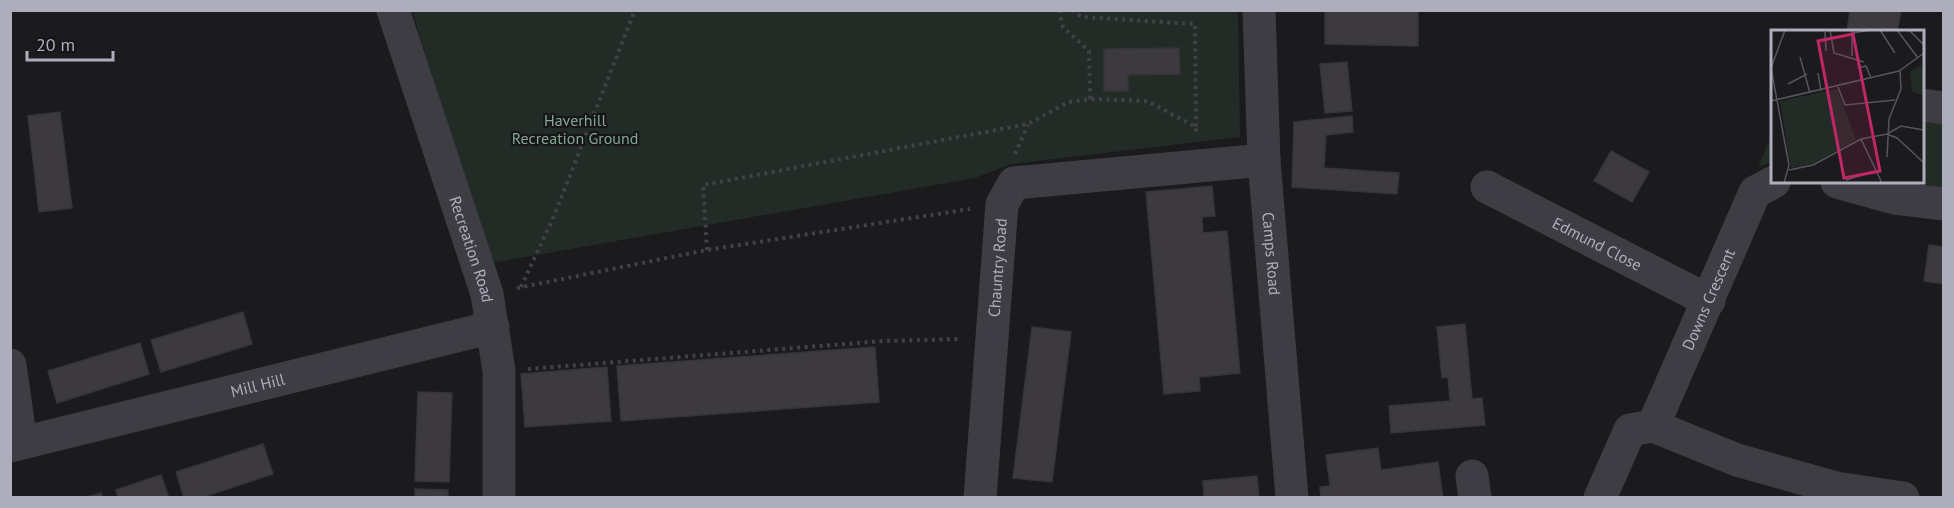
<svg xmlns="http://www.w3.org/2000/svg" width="1954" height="508" font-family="'PT Sans',sans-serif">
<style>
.green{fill:#222b26}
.building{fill:#3c3a3f;stroke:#363439;stroke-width:1.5}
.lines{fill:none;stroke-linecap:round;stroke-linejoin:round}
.path{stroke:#424149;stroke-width:4;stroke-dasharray:3 4.5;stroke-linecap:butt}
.minor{stroke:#3f3d44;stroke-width:33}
.labels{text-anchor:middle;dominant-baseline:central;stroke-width:4.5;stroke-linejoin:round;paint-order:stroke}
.park-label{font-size:16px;fill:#84a793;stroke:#161518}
.street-label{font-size:16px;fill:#aeadbc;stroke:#161518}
.inset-road{fill:none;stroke:#56555d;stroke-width:1.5}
.view{fill:#c02765;fill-opacity:0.15;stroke:#c02765;stroke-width:3}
.inset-edge{fill:none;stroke:#aeadbc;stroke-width:3}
</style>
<rect width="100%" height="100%" fill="#1b1a1d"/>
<path class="green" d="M 412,11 L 1238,11 L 1240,137 L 1011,164 L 975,178 L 491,263 Z
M 1939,113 L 1943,114 L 1943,188 L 1928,185 L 1923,181 L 1923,125 Z
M 1772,135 L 1772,162 L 1758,167 Z"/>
<path class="building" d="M 1325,10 L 1418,10 L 1418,46 L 1325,44 Z
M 1850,10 L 1901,10 L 1897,32 L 1847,32 Z
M 1179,48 L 1180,74 L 1128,75 L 1128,91 L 1104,91 L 1104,49 Z
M 1347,62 L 1352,111 L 1325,113 L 1320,64 Z
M 60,112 L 72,208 L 39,212 L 28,116 Z
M 1352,116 L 1353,132 L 1326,135 L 1324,168 L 1399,173 L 1397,194 L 1292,187 L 1294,122 Z
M 1611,151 L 1649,172 L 1632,202 L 1594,181 Z
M 1212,186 L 1215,216 L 1202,217 L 1203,233 L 1227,231 L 1240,373 L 1199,377 L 1200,391 L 1164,394 L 1146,192 Z
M 1929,245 L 1944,247 L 1944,284 L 1924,281 Z
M 243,312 L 252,344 L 161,372 L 151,340 Z
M 1465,324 L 1472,399 L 1482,398 L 1485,425 L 1391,433 L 1389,406 L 1450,401 L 1448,377 L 1442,378 L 1437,327 Z
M 1032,327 L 1071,332 L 1052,482 L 1013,478 Z
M 140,343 L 149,374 L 57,403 L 48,371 Z
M 875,347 L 879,402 L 621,421 L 617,366 Z
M 607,367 L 611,421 L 525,427 L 521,374 Z
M 418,392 L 452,393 L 449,482 L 415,481 Z
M 263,444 L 273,474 L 200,498 L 184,498 L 176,472 Z
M 1378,448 L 1381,470 L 1438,462 L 1443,498 L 1321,498 L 1320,487 L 1330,486 L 1326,455 Z
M 161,475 L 169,498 L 118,498 L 116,490 Z
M 1257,476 L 1259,498 L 1204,498 L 1203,481 Z
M 415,489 L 448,490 L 448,498 L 415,498 Z
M 101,493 L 102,498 L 84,498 Z"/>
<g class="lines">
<path class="path" d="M 1059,10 L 1063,27 L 1089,51 L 1090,99
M 1072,10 L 1082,17 L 1195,24 L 1196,127
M 1015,154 L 1028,125
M 707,250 L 703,185 L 1028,124 L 1069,102 L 1090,99 L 1147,101 L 1196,127 L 1196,136
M 521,287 L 554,216 L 635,10
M 517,288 L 707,250 L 970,209
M 528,369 L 883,341 L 961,339"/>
<g class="minor">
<path id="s1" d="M 393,10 L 487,294 L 499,371 L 499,498"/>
<path id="s2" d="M 1259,10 L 1264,160 L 1292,498"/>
<path d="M 1922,105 L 1944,108"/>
<path d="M 1837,182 L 1895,198 L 1944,204"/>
<path id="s3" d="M 1487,187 L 1709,301"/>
<path d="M 10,365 L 21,442"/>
<path d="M 1653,426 L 1737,460 L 1836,488 L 1903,498"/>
<path id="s4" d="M 10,446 L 493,327"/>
<path d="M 1472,476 L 1475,498"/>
<path id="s5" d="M 980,498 L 1002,204 L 1014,183 L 1264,160"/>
<path id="s6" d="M 1600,498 L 1630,430 L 1653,426 L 1755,192 L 1774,182"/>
</g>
</g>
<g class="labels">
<g class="park-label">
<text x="575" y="120">Haverhill<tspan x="575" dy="18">Recreation Ground</tspan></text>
</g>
<g class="street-label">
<text stroke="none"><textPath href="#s3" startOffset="124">Edmund Close</textPath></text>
<text stroke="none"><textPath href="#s1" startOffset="252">Recreation Road</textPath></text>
<text stroke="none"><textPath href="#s2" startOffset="244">Camps Road</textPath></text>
<text stroke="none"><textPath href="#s5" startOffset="231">Chauntry Road</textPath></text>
<text stroke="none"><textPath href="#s6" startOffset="236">Downs Crescent</textPath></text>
<text stroke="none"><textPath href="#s4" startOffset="255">Mill Hill</textPath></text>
</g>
</g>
<g transform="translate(1771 30)">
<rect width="153" height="153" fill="#1b1a1d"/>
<path d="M 150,35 L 153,42 L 152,65 L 141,62 L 139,42 ZM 66,59 L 85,110 L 41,134 L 20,138 L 9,71 Z" fill="#222b26"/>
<path class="inset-road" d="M 59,0 L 63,23 L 93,32M 109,0 L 124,23M 126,0 L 147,28M 139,1 L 153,15M 54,2 L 55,21M 82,3 L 100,0M 81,26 L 81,0M 29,27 L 39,63M 87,38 L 95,36 L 100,48M 47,43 L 50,61M 17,54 L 36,44M 67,57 L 74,75 L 124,70M 0,71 L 128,41 L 153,23M 116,104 L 130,96 L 153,100M 90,109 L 111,153M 116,127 L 118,89 L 130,59 L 129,40M 18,140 L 42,135 L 90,109 L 116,104 L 126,108 L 153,133M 75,150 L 104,141M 13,153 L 18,135 L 0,38 L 14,0"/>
<path class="view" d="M 82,4 L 109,141 L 73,148 L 47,11 Z"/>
<rect width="153" height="153" class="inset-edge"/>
</g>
<rect width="1954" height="508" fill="none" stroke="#aeadbc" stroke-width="24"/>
<path d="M27 51v9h86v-9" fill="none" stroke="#aeadbc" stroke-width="3"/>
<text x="36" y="51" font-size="18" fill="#aeadbc" stroke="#161518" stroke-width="4.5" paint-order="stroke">20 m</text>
</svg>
